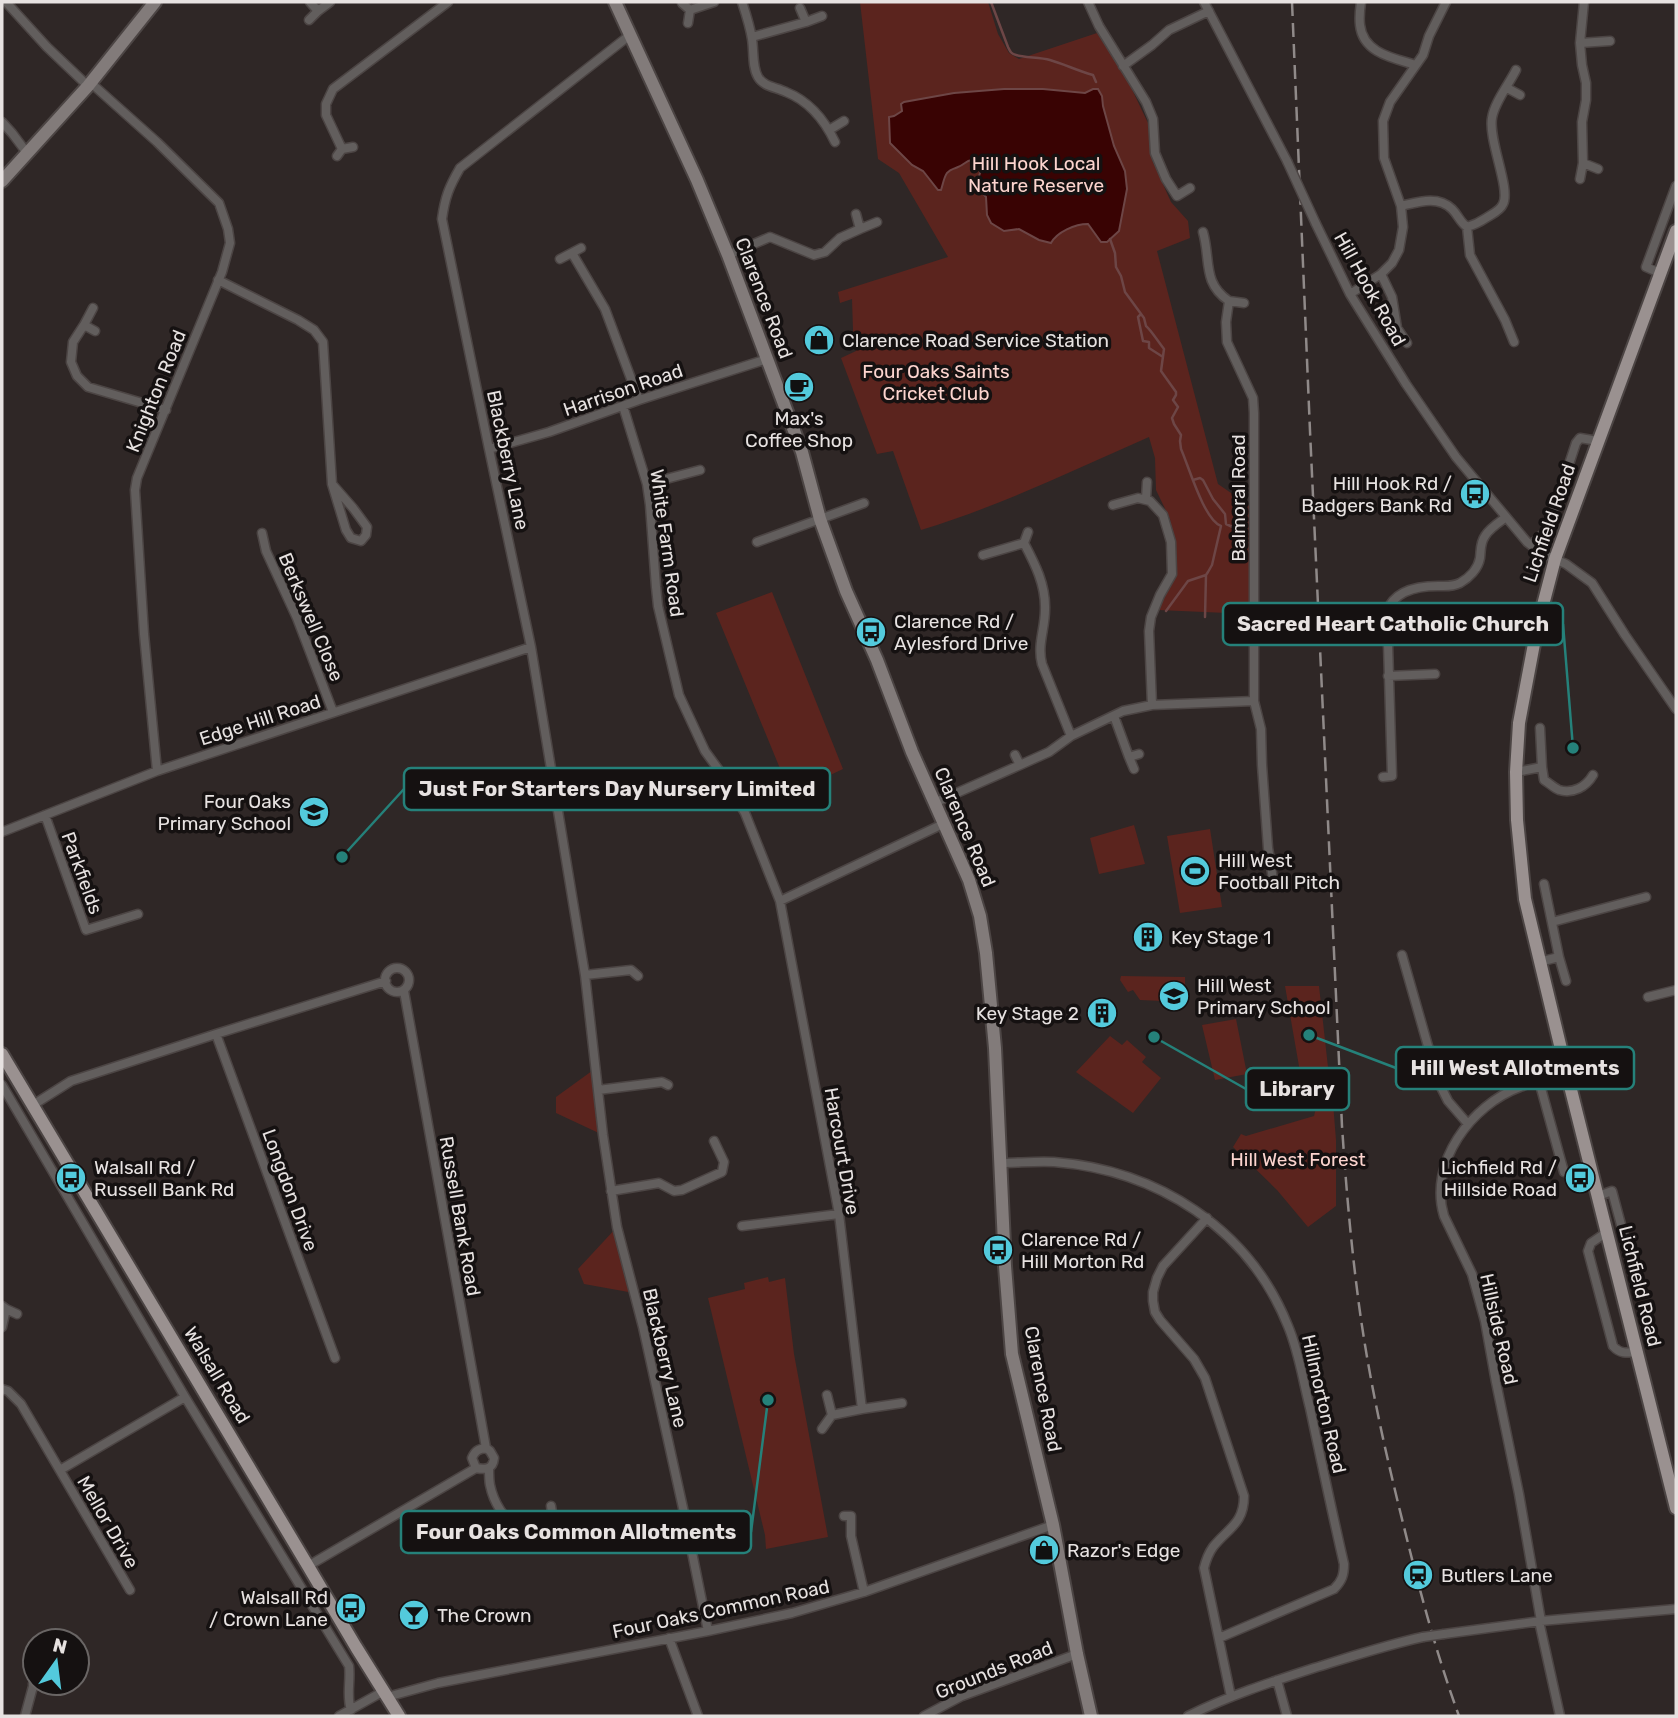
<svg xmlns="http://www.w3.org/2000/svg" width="1678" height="1718" font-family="Rubik,sans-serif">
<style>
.green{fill:#5b241e}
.water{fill:#390303;stroke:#6d4646;stroke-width:2}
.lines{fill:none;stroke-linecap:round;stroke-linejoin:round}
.stream{stroke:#6d4646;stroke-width:2.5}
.street-casing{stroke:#4c4544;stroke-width:11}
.secondary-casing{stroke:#4c4544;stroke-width:16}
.primary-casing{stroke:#4c4544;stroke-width:16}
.street{stroke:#625e5d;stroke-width:8}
.secondary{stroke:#827b7a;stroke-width:12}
.primary{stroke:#9a9190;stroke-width:12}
.rail{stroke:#908a89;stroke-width:2.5;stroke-dasharray:14 7;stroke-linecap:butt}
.street-bridge-casing{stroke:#4c4544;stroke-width:11;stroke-linecap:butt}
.street-bridge{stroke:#625e5d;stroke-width:8}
.labels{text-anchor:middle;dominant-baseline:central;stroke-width:7;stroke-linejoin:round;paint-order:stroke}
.park-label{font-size:19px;fill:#fcd4ce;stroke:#151111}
.street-label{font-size:19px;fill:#e7e2e1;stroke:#151111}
.poi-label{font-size:19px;fill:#e7e2e1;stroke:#151111;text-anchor:start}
.leader{fill:none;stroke:#25817a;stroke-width:2.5}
.callout-dot{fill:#25817a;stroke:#151111;stroke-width:2.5}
.callout{fill:#151111;stroke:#25817a;stroke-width:2.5}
.callout-label{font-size:21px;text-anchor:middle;font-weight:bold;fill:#e7e2e1}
</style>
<rect width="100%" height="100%" fill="#2f2726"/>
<path class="green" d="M 860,2 L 988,2 L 998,34 L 1009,53 L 1019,59 L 1097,33 L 1128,81 L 1148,123 L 1152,160 L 1171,202 L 1188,221 L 1190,238 L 1157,251 L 1218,484 L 1250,506 L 1250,614 L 1158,610 L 1177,573 L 1170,519 L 1156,490 L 1155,458 L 1149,437 C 1074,470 1000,506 921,530 L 893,451 L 877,454 L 841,358 L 856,351 L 853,330 L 852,299 L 840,303 L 838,292 L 948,257 L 899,173 L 878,159 Z
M 772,592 L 843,769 L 752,812 L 749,808 L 788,788 L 716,613 Z
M 1134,825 L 1145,864 L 1099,874 L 1090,838 Z
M 1210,829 L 1222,907 L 1180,913 L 1167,836 Z
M 1121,976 L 1185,977 L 1185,1002 L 1140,1000 L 1133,990 L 1128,992 L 1120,980 Z
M 1285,986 L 1319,986 L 1330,1085 L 1303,1089 Z
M 1236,1019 L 1247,1074 L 1215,1080 L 1202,1025 Z
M 1110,1036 L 1122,1045 L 1127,1040 L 1146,1057 L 1142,1062 L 1161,1078 L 1133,1113 L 1076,1072 Z
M 596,1068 L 603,1135 L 556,1113 L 556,1097 Z
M 1332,1090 L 1336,1140 L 1336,1206 L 1308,1227 L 1277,1190 L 1233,1147 L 1241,1134 L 1246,1136 L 1314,1116 L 1318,1100 Z
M 617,1227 L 634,1293 L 584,1284 L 578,1269 Z
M 768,1277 L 769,1282 L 785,1278 L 794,1354 L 828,1537 L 766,1549 L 765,1535 L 708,1298 L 745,1289 L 744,1283 Z"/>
<path class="water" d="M 1004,89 L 1043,89 L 1085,93 L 1093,89 L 1098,89 L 1102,96 L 1103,106 L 1114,146 L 1125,171 L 1127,189 L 1119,231 L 1107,242 L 1101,242 L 1088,224 C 1075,224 1057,232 1051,243 L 1039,240 L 1019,229 L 1004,231 L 991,223 L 987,215 L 986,197 L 979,189 L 977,183 L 980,173 L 979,164 C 968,156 968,163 958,167 C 952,170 952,168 947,173 C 944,177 943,184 941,190 L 938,190 L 923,171 L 912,165 L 890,143 L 889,117 L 894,116 L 902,111 L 901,104 L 904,102 L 954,93 Z"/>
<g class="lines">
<path class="stream" d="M 991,2 L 1008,47 C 1010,51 1011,54 1016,55 C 1024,58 1040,57 1050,60 C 1064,64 1078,71 1093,75 L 1096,82
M 1110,239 L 1115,253 L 1116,267 L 1121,276 L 1125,292 L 1144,318 L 1146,326 C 1151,330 1159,343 1164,349 L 1161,371 L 1176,392 L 1176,395 L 1173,400 L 1178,407 L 1172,418 L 1174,424 L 1181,435 L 1180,441 L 1181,449 C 1189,467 1204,520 1221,526 L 1212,565 L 1208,572 L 1206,575 L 1188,581 L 1166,611
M 1141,314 L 1138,317 L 1143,341 L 1149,342 L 1149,348 L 1163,357
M 1193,480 L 1200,478 L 1203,480 L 1213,499 L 1225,514 L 1226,524 L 1237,529
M 1205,617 L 1206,575"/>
<g class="street-casing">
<path id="street" d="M 6,2 L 47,47 L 88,86
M 742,2 C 746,14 750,26 752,39 C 754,51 752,67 758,77 C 764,87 776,87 786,92 C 809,101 825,121 835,142
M 1088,2 L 1099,26 L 1146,102 L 1153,119 L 1155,153 L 1166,179 L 1177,196 L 1190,188
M 1204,2 L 1287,161
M 1361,2 C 1360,9 1359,17 1360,25 C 1363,53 1393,58 1416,65
M 1584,2 L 1580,43 L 1582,65 L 1586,83 L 1586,100 L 1582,122 L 1583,163 L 1598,169
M 682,3 L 690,10 L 688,23
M 800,8 L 806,22 L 822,16
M 690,10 L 714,2
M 318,11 L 330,2
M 309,20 L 318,11 L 310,2
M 630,35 L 460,168 C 449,187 445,197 442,219 L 489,449 L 531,647 L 585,975 L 603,1135 L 617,1227 L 643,1327 L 683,1508 L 708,1631
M 752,37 L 806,22
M 1580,43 L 1610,41
M 1123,66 L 1152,45 L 1169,30 L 1209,11
M 91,83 L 157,142 L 219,203 L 228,229 L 230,243 L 222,272 L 137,478 L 135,490 L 144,634 L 157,771
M 1507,88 L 1520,95
M 2,122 L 12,133 L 27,153
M 829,130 L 844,121
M 342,149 L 326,115 L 326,104 L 333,89 L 448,2
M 337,156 L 342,149 L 353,147
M 1580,179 L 1583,163
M 1401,206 C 1418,202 1438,195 1452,209 C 1458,215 1460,222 1467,227 C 1474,225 1480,222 1486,218 C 1492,214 1500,211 1503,204 C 1511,189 1488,140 1492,118 C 1494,103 1509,84 1516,70
M 1316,224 L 1350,294 L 1406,384 L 1456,457 L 1527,542 L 1543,554 L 1566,564 L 1592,583 L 1625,635 L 1676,709
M 1467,227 L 1470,255 L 1505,320 L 1514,342
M 860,229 L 877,222
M 1203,232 C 1211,260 1202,283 1229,301 L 1226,322 L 1227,342 L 1253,398 L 1254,413 L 1254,701 L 1261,729 L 1262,765 L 1268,848 L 1271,865
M 572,253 L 605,309 L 639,400
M 728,255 L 770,237 L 814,255 L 825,252 L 840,238 L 860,229 L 856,214
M 560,259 L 581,248
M 1660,273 L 1646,267 L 1676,186
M 1381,274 L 1392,297 L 1397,328 L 1407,343
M 218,280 L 298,320 L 314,330 L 323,342 L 332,484 L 353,508 L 367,527 L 366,535 L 361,541 L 351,538 L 346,530 L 332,484
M 1350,294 L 1381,274 L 1392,263 L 1399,250 L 1403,227 L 1401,206 L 1384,158 L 1383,121 L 1390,102 L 1423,55 L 1429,36 L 1446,2
M 1229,301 L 1244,303
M 93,308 L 84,325 L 95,331
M 84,325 L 73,342 L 71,362 L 77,376 L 88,387 L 166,410
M 623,406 L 647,484 L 650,505 L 656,587 L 658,606 L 679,695 L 705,751 L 721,773 L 745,813 L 780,901 L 943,824
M 489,449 L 549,432 L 639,400 L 767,359
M 647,484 L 700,470
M 1146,499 L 1147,482
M 1113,505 L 1138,498 L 1150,501 L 1163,515 L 1171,542 L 1172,574 L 1160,595 L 1151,617 L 1149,631 L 1152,705
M 262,533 L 266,551 L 297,618 L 333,712
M 757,542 L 864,503
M 1024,543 C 1035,564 1046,585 1045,610 C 1045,629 1037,645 1042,664 L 1071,736
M 1531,545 L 1545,532 L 1549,525 L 1576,443 L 1580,438 L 1598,441
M 983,555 L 1024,543 L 1028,532
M 1388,676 L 1435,674
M 1114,716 L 1129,757
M 1540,728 L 1542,767 L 1544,780 C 1549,783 1554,788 1559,790 C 1573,794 1586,787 1593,775
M 1020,765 L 1049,752 L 1071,736 L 1123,711 L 1152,705 L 1254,701
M 1134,769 L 1129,757 L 1139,754
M 1516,772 L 1542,767
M 1383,777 L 1392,776 L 1387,611 C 1395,590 1418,586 1438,586 C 1446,586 1452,587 1460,583 C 1469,578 1478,569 1480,558 C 1481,550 1480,543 1485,536 C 1489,529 1498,523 1505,518
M 934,803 L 1020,765 L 1015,755
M 45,815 L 86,930 L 138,914
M 2,832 L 157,771 L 531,647
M 1273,881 L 1271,865 L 1283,864
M 1544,884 L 1559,957 L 1566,981
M 780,901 L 839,1214 L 862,1409 L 832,1415 L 822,1429
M 1552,922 L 1646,897
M 1402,955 L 1438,1081 L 1448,1101 L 1468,1124
M 1539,962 L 1559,957
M385 980a12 12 0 1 1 24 0a12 12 0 1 1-24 0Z
M 585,975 L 631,970 L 638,976
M 404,991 L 486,1448
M 1648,997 L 1676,990
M 216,1034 L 335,1358
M 1539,1081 L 1564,1172
M 2,1085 L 185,1397 L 349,1666 C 351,1680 346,1696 351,1710
M 598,1090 L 662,1082 L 668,1085
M 33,1105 L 71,1081 L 216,1034 L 386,981
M 1001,1163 C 1018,1163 1036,1161 1054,1162 C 1157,1170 1249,1228 1288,1326 C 1299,1352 1303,1381 1310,1408 C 1321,1460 1332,1512 1344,1564 C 1344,1575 1342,1581 1334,1589 L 1219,1638
M 611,1191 L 659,1183 L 674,1191 L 682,1190 L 722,1172 L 724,1162 L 714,1141
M 1598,1196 L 1612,1191 L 1631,1262
M 1207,1218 L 1163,1266 L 1157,1278 L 1153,1292 L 1153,1301 L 1155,1312 L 1160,1320 L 1194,1359 L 1205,1378 L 1244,1496 C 1244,1524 1228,1528 1213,1547 C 1208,1554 1206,1560 1204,1568 L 1231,1697
M 742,1226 L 839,1214
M 1607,1232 L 1591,1243 L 1588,1251 L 1613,1346 C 1620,1354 1627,1353 1637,1352
M 2,1306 L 6,1309 L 2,1327
M 6,1309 L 17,1314
M 2,1389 L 8,1391 L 21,1404 L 130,1590
M 827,1395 L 832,1415
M 862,1409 L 902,1403
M 489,1468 C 489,1474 489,1480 490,1485 C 493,1500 504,1522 519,1526 C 530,1530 543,1524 553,1521
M 60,1470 L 185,1397
M 551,1506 L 555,1532
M 844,1516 L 851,1516 L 851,1536 L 864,1592
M 308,1566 L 476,1468 C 486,1470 493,1469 494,1458 L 490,1451 L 486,1448 C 478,1449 475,1451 472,1458 L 476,1468
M 1539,1621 L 1560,1716
M 1541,1621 L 1519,1494 L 1496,1382 L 1485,1321 L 1472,1274 L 1444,1216 C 1428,1163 1471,1105 1520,1087 C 1535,1081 1551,1078 1567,1074
M 1444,1634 L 1541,1621 L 1676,1609
M 669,1638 L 698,1716
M 1277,1680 L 1287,1716
M 33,1684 L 56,1690
M 387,1697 L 438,1683 L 708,1631 L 792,1613 L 864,1592 L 1053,1525
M 25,1716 L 35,1679
M 339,1716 L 384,1691
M 924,1716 L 962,1696 L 1077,1654
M 1188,1716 C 1228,1696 1271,1682 1314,1668 C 1350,1657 1386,1645 1423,1637"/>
</g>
<g class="secondary-casing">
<path id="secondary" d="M 615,2 L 697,180 L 728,255 L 802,452 L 820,519 L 846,591 L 877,660 L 912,752 L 969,880 L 980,916 L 986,953 L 995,1048 L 1005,1266 L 1012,1354 L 1053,1525 L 1077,1654 L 1091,1716
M 2,181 L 88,86 L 155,2"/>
</g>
<g class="primary-casing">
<path id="primary" d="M 1676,231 L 1555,559 L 1537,628 L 1519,723 L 1516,772 L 1517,820 L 1525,899 L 1567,1074 L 1676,1508
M 2,1054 L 308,1566 L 356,1647 L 399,1716"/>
</g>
<use href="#street" class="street"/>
<use href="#secondary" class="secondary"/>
<use href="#primary" class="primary"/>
<path class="rail" d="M 1292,2 L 1310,431 L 1342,1126 C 1346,1186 1351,1245 1359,1305 C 1369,1379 1385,1451 1403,1523 C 1419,1588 1436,1653 1459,1716"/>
<g class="street-bridge-casing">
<path id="street-bridge" d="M 1287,161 L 1316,224
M 1423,1637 L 1444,1634"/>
</g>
<use href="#street-bridge" class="street-bridge"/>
</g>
<defs>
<g id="shop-disc" transform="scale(1.575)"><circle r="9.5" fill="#53cadc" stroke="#151111"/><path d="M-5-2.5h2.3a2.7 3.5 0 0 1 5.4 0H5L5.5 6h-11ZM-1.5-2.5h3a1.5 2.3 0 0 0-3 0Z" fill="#111"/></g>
<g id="cafe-disc" transform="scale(1.575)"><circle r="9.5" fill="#53cadc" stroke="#151111"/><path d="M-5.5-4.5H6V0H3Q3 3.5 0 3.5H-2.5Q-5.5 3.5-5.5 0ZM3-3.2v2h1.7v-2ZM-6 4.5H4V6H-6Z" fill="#111"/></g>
<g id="bus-disc" transform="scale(1.575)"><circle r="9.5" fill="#53cadc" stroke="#151111"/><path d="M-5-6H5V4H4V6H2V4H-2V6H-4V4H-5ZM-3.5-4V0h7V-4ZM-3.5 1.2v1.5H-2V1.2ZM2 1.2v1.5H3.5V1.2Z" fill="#111"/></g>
<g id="school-disc" transform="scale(1.575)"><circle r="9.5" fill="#53cadc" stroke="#151111"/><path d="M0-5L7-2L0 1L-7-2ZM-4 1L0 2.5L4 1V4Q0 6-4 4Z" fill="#111"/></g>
<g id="stadium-disc" transform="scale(1.575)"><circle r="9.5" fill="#53cadc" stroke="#151111"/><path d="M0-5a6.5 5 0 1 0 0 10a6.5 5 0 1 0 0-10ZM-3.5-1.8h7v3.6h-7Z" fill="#111"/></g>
<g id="building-disc" transform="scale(1.575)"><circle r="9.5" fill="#53cadc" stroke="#151111"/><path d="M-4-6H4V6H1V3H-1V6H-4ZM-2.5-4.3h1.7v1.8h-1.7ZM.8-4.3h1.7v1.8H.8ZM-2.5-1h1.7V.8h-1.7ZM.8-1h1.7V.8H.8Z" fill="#111"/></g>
<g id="station-disc" transform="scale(1.575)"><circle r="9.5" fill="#53cadc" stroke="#151111"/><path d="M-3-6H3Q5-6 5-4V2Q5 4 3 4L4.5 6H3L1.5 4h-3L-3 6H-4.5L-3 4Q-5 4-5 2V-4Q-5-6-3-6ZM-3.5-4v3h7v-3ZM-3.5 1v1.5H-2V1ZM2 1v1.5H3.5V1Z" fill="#111"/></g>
<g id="bar-disc" transform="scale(1.575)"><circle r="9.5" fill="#53cadc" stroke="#151111"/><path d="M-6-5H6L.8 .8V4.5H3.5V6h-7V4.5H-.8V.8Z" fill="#111"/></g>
</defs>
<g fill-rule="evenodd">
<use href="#shop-disc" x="819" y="340"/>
<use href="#cafe-disc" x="799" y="387"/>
<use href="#bus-disc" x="1475" y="494"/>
<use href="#bus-disc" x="871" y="632"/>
<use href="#school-disc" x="314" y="812"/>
<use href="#stadium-disc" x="1195" y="871"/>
<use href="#building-disc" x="1148" y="937"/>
<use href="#school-disc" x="1174" y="996"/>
<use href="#building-disc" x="1102" y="1013"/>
<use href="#bus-disc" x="71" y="1178"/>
<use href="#bus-disc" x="1580" y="1178"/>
<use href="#bus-disc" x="998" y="1250"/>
<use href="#shop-disc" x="1044" y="1550"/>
<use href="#station-disc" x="1418" y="1575"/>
<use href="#bus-disc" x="351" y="1608"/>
<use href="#bar-disc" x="414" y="1615"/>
</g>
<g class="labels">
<g class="park-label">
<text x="1036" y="163">Hill Hook Local<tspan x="1036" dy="22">Nature Reserve</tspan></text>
<text x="936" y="371">Four Oaks Saints<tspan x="936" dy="22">Cricket Club</tspan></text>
<text x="1298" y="1159">Hill West Forest</text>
</g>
<g class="street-label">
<text transform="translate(1370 289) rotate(61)">Hill Hook Road</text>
<text transform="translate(764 298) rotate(69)">Clarence Road</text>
<text transform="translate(623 390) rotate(-19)">Harrison Road</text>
<text transform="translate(156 391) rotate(-68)">Knighton Road</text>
<text transform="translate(508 460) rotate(78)">Blackberry Lane</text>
<text transform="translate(1238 498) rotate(-90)">Balmoral Road</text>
<text transform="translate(1549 523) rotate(-71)">Lichfield Road</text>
<text transform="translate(667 543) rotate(82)">White Farm Road</text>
<text transform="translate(311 617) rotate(67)">Berkswell Close</text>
<text transform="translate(260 720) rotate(-18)">Edge Hill Road</text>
<text transform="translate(965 827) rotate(67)">Clarence Road</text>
<text transform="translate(82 873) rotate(70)">Parkfields</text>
<text transform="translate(842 1151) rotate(80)">Harcourt Drive</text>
<text transform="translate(290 1190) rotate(70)">Longdon Drive</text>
<text transform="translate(460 1216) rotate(80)">Russell Bank Road</text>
<text transform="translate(1640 1286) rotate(76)">Lichfield Road</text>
<text transform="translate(1499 1329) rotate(77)">Hillside Road</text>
<text transform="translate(665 1358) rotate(77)">Blackberry Lane</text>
<text transform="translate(217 1375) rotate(59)">Walsall Road</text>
<text transform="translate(1043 1389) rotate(79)">Clarence Road</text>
<text transform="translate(1324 1404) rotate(77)">Hillmorton Road</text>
<text transform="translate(108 1522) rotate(60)">Mellor Drive</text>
<text transform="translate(721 1609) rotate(-12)">Four Oaks Common Road</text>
<text transform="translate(994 1670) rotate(-22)">Grounds Road</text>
</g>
<g class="poi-label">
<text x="842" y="340">Clarence Road Service Station</text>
<text x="799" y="418" text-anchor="middle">Max's<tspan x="799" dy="22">Coffee Shop</tspan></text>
<text x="1452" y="483" text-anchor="end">Hill Hook Rd /<tspan x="1452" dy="22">Badgers Bank Rd</tspan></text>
<text x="894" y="621">Clarence Rd /<tspan x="894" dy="22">Aylesford Drive</tspan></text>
<text x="291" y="801" text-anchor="end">Four Oaks<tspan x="291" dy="22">Primary School</tspan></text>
<text x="1218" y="860">Hill West<tspan x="1218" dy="22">Football Pitch</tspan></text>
<text x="1171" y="937">Key Stage 1</text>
<text x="1197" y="985">Hill West<tspan x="1197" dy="22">Primary School</tspan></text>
<text x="1079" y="1013" text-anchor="end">Key Stage 2</text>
<text x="94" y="1167">Walsall Rd /<tspan x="94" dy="22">Russell Bank Rd</tspan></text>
<text x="1557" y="1167" text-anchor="end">Lichfield Rd /<tspan x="1557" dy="22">Hillside Road</tspan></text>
<text x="1021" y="1239">Clarence Rd /<tspan x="1021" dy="22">Hill Morton Rd</tspan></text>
<text x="1067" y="1550">Razor's Edge</text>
<text x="1441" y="1575">Butlers Lane</text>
<text x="328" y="1597" text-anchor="end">Walsall Rd<tspan x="328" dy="22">/ Crown Lane</tspan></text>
<text x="437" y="1615">The Crown</text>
</g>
</g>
<path class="leader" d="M1573 748L1563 624M342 857L404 789M1309 1035L1396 1068M1154 1037L1246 1089M768 1400L751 1532"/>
<g class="callout-dot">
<circle cx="1573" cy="748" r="7"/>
<circle cx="342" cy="857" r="7"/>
<circle cx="1309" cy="1035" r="7"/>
<circle cx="1154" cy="1037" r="7"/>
<circle cx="768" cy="1400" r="7"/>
</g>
<g class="callout">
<rect x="1223" y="603" width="340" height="42" rx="7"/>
<rect x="404" y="768" width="426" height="42" rx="7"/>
<rect x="1396" y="1047" width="238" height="42" rx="7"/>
<rect x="1246" y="1068" width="103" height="42" rx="7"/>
<rect x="401" y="1511" width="350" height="42" rx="7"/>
</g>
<g class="callout-label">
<text x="1393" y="631">Sacred Heart Catholic Church</text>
<text x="617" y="796">Just For Starters Day Nursery Limited</text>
<text x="1515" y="1075">Hill West Allotments</text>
<text x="1297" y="1096">Library</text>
<text x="576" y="1539">Four Oaks Common Allotments</text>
</g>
<rect width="1678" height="1718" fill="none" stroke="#e7e2e1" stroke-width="7"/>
<g transform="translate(56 1662) rotate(14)"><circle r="33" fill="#151111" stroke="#696564" stroke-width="2"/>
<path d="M0-5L12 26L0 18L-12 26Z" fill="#53cadc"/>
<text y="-10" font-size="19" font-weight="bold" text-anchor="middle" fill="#e7e2e1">N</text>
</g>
</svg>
